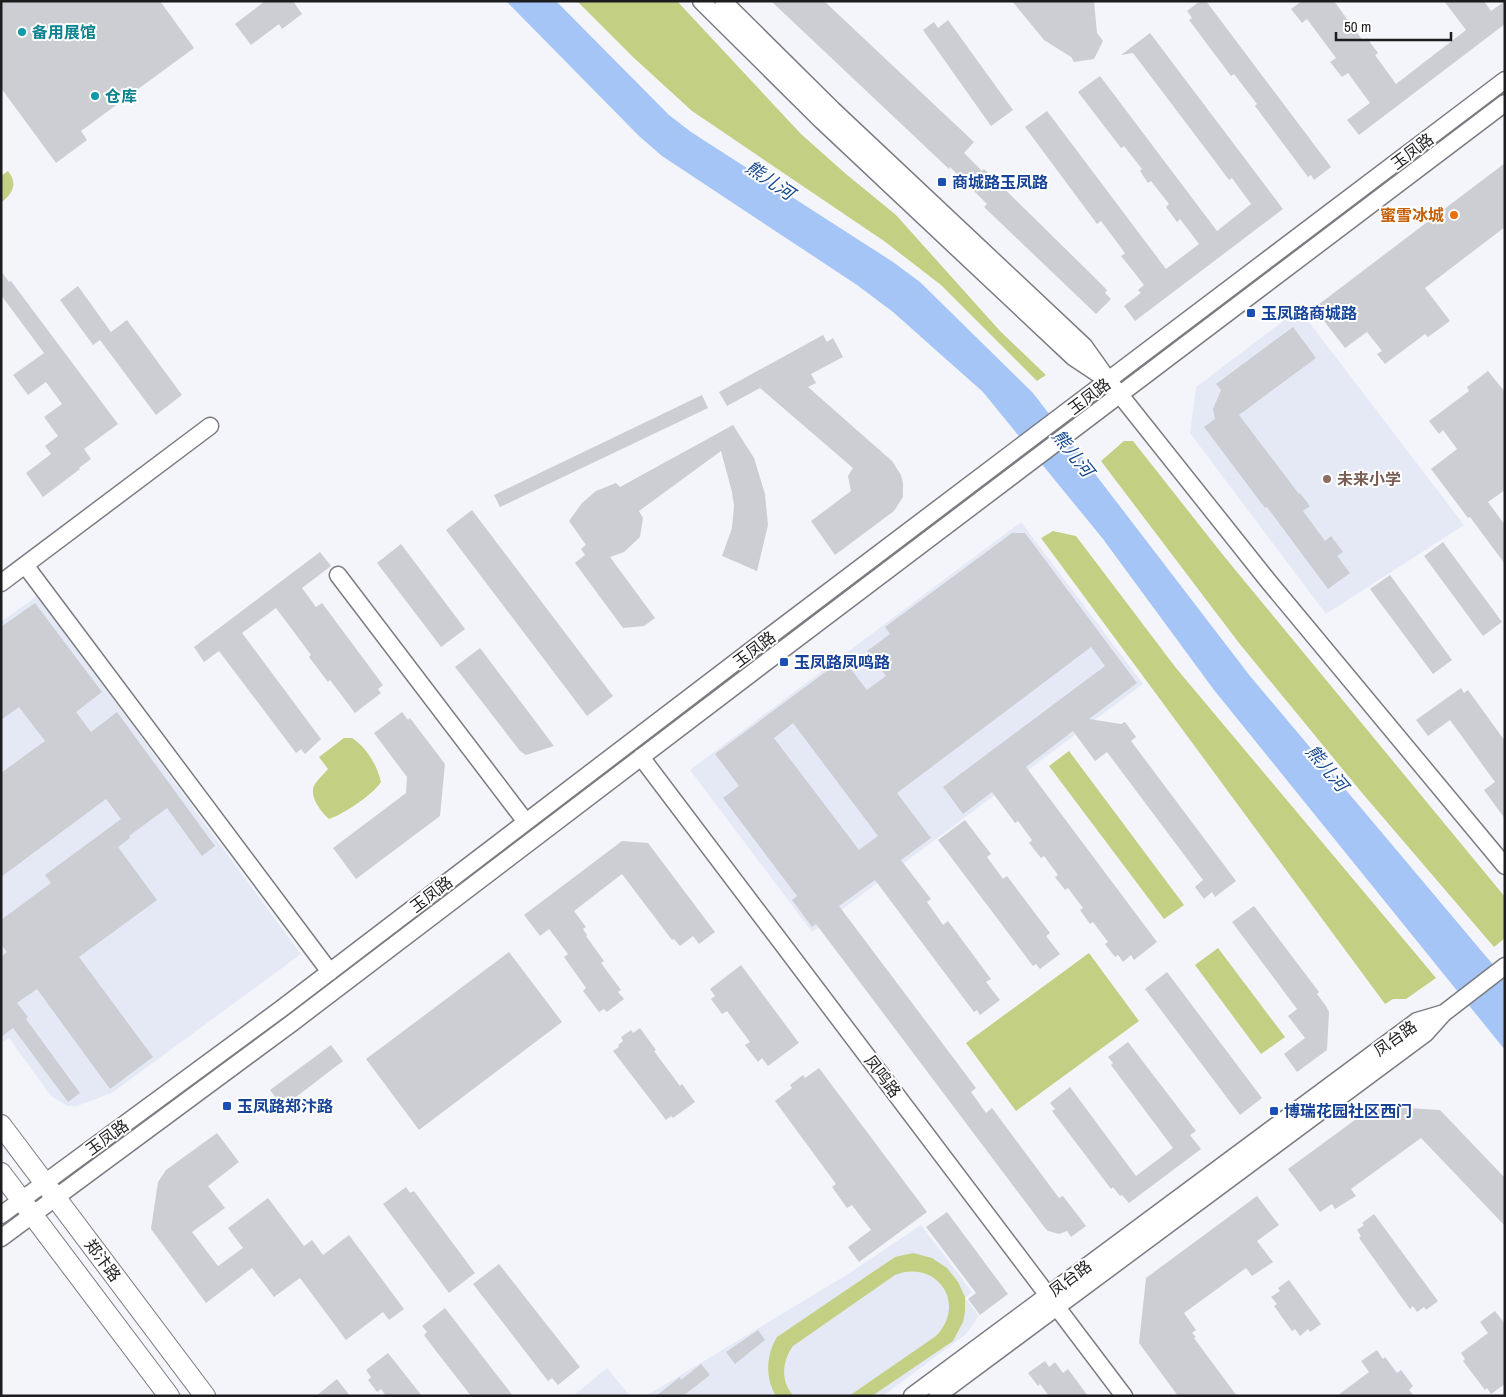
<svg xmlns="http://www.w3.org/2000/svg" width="1506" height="1397" font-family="'Archivo Narrow','Noto Sans SC',sans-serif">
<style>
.built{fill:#e5e9f6}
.green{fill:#c3cf82}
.water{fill:#a5c5f6}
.building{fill:#ccced4;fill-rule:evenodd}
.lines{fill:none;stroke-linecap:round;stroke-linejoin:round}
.minor-casing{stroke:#7b7c82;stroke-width:19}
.major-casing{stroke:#7b7c82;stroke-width:22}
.minor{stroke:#fff;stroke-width:16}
.major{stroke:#fff;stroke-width:20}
.culture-dot{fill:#0f9aa8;stroke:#fff;stroke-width:2}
.transit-dot{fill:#1a4fb4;stroke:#fff;stroke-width:2}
.food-dot{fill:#e8710a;stroke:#fff;stroke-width:2}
.education-dot{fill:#8d6e63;stroke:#fff;stroke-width:2}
.labels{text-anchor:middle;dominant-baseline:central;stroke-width:4;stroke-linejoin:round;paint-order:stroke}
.culture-label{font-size:16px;font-weight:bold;fill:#0d838f;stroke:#fff;text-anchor:start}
.street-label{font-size:16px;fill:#1d1d1f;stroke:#fff}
.transit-label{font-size:16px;font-weight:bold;fill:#164399;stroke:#fff;text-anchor:start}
.food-label{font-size:16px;font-weight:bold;fill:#c56008;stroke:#fff;text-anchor:end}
.education-label{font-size:16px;font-weight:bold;fill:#785e54;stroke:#fff;text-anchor:start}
.water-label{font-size:18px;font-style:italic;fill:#16488d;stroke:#fff}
</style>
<rect width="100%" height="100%" fill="#f4f5fb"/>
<path class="built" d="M 1299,309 L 1464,525 L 1326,614 L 1190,433 L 1196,387 Z
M 1021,522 L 1143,684 L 812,932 L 690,770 Z
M 37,596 L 301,954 L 112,1093 L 77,1106 L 67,1106 L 51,1096 L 9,1038 L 1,1043 L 1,622 Z
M 921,1225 L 972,1292 L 965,1298 L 979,1316 L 966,1334 L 883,1396 L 646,1396 L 848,1274 Z
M 607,1368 L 630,1396 L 573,1396 Z"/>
<path class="green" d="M 577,1 L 677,1 L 801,134 L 846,174 L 896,215 L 1000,331 L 1046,375 L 1037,381 L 941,285 L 884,241 L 692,111 L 633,57 Z
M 8,171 C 18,184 13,193 1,203 L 1,176 Z
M 1124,441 L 1133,441 L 1223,555 L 1505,897 L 1505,938 L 1494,947 L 1363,794 L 1239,643 L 1101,461 Z
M 1053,531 L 1076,536 L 1176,668 L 1436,978 L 1406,999 L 1393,999 L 1385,1004 L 1041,538 Z
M 344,738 L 352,738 C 367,748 377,765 381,782 C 374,794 342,815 329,819 C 320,811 308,795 315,784 C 318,779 324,774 328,769 L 319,757 Z
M 1069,751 L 1184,905 L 1164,919 L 1049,766 Z
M 1218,948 L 1285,1037 L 1261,1054 L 1195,965 Z
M 1089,953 L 1139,1021 L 1016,1111 L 966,1043 Z
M 913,1253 L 932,1258 L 947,1268 L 958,1282 L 965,1297 L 965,1312 L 963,1322 L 953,1341 L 872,1396 L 849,1396 L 936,1336 C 968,1303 936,1259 895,1275 L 793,1346 C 782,1361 780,1382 794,1396 L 776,1396 C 765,1378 766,1355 777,1337 L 895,1257 Z"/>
<path class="water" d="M 506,1 L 556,1 L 669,115 L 691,132 L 893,262 L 920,282 L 1033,393 L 1250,676 L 1505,979 L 1505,1050 L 1214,690 L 1103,539 L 983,392 L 893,312 L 857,285 L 662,156 L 639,136 Z"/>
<path class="building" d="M 1,1 L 160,1 L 194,48 L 81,131 L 87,140 L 56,163 L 1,88 Z
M 265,1 L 293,1 L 302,14 L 282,29 L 279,24 L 251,45 L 235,24 Z
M 771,1 L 824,1 L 974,142 L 964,153 L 982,171 L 984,169 L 1086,269 L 1107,290 L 1105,293 L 1111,299 L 1096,314 L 984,207 L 987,204 L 950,167 L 949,169 Z
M 1012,1 L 1094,1 L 1097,33 L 1103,41 L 1094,59 L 1074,62 L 1071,57 L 1044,40 Z
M 1200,1 L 1206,1 L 1331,167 L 1314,180 L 1311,175 L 1308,177 L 1255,106 L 1257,104 L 1234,74 L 1231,76 L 1189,20 L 1192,18 L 1187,11 Z
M 1302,1 L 1334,1 L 1363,41 L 1367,38 L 1378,53 L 1375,55 L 1396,84 L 1466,30 L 1444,1 L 1484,1 L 1491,11 L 1505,1 L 1505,24 L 1359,135 L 1347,120 L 1370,103 L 1348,73 L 1342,77 L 1330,62 L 1336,58 L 1307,19 L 1302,23 L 1291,9 Z
M 948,20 L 1013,110 L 991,126 L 923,30 L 934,22 L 938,28 Z
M 1150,33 L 1283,209 L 1135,321 L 1124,306 L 1141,293 L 1138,290 L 1144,285 L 1121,256 L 1125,253 L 1101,221 L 1097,224 L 1025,127 L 1047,111 L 1166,269 L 1199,244 L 1180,219 L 1177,222 L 1166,207 L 1169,204 L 1151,181 L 1148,183 L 1140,171 L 1142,169 L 1124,146 L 1121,148 L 1078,92 L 1100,76 L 1217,231 L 1251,204 L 1232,178 L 1229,180 L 1211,156 L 1133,53 L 1121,55 Z
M 1505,163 L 1505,227 L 1425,288 L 1450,321 L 1428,337 L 1425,334 L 1385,364 L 1377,354 L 1382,351 L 1367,332 L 1345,348 L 1314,308 Z
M 1,271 L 9,282 L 11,281 L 118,424 L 84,449 L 91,459 L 79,468 L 80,469 L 43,497 L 26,473 L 51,454 L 45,446 L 58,436 L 44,417 L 62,404 L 46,382 L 28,395 L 13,375 L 44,353 L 1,295 Z
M 78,286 L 111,332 L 127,320 L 182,395 L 156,415 L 100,340 L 93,345 L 60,300 Z
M 1293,327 L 1316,358 L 1239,415 L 1299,494 L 1300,493 L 1310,506 L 1303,511 L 1325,541 L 1331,536 L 1343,552 L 1337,556 L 1350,573 L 1328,589 L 1267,507 L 1265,508 L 1204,427 L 1215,419 L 1213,409 L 1221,390 L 1216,384 Z
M 823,335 L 827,342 L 833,338 L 843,357 L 811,374 L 816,383 L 808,387 L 892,461 L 901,475 L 903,483 L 903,497 L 894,511 L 835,555 L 811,521 L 851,491 L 848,476 L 853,468 L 760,388 L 727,406 L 719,392 Z
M 1488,371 L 1505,392 L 1505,490 L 1488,502 L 1505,525 L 1505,564 L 1470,517 L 1468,518 L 1431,469 L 1457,449 L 1443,430 L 1439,434 L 1429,421 L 1469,391 L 1467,387 Z
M 702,395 L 708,408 L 500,507 L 494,495 Z
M 733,425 L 754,458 L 765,494 L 768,525 L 757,571 L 722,556 L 732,528 L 734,506 L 732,492 L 721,451 L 639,511 L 643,518 L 640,537 L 624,552 L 610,557 L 655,618 L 644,626 L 623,628 L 575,563 L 585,555 L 581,549 L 586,545 L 569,521 L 582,503 L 596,491 L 616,483 L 620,487 Z
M 472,510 L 613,696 L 587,716 L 446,530 Z
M 1012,533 L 1025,533 L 1137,683 L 1089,719 L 1121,724 L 1125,722 L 1136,737 L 1131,741 L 1236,881 L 1215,897 L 1212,892 L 1204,899 L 1195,887 L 1203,880 L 1107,752 L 1095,761 L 1073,731 L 1026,767 L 1157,942 L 1134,960 L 1131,955 L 1123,962 L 1118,955 L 1115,957 L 1105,944 L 1108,942 L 1093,922 L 1090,924 L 1080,910 L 1083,908 L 1068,888 L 1065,890 L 1055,877 L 1058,875 L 1044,856 L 1041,858 L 1029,843 L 1032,840 L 1018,821 L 1015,823 L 992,792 L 963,814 L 943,787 L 1105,666 L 1091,647 L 897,793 L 931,838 L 901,860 L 931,899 L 927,902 L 943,925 L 948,921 L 991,979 L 986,982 L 1000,1000 L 980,1015 L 977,1010 L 974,1012 L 875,880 L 839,906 L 976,1088 L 971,1092 L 986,1113 L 992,1108 L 1059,1198 L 1063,1196 L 1086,1226 L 1071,1237 L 1067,1231 L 1059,1234 L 1048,1231 L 1045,1228 L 816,924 L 812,927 L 792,900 L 797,896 L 723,798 L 739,786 L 715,754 L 843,659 L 867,690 L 886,676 L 867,651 L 890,634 L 885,627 ZM 793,723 L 878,836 L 859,850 L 774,738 Z
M 1443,542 L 1502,622 L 1483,636 L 1424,556 Z
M 401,544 L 465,629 L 441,647 L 377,563 Z
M 320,552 L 331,566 L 302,588 L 316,607 L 322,603 L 383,685 L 378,689 L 381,693 L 355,713 L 330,680 L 328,682 L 309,657 L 311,655 L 276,608 L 242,633 L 321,739 L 305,754 L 301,749 L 296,753 L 219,651 L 204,662 L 194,647 Z
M 1390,575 L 1452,660 L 1433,674 L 1370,589 Z
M 35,603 L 102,692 L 76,712 L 91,732 L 117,712 L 215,846 L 202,856 L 167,808 L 129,836 L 130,838 L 118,847 L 157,900 L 79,957 L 153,1057 L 110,1089 L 37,989 L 17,1003 L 28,1017 L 26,1019 L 80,1093 L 68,1102 L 13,1028 L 1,1037 L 1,957 L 7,952 L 1,944 L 1,920 L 51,883 L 45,875 L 121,819 L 106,799 L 1,877 L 1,773 L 45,741 L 19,707 L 1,720 L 1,627 Z
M 480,648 L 554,746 L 526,755 L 520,751 L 455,667 Z
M 1461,688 L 1464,693 L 1468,690 L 1505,741 L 1505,819 L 1484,790 L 1495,782 L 1450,720 L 1428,736 L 1416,720 Z
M 402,712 L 408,720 L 410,718 L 445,764 L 440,816 L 356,879 L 333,848 L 406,793 L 407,777 L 374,733 Z
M 965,820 L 991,854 L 987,857 L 1003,879 L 1007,876 L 1050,933 L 1046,936 L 1060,954 L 1040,969 L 1036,964 L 1033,966 L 938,840 Z
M 622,841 L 648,843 L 715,932 L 699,944 L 693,936 L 680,946 L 674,939 L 672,940 L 622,874 L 574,911 L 586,927 L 583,929 L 587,935 L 586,936 L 604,961 L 601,963 L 621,990 L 618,992 L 624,999 L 607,1012 L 604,1009 L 599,1012 L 583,991 L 586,988 L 564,957 L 568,954 L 549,929 L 540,936 L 524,915 Z
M 1254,906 L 1319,992 L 1317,994 L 1326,1006 L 1329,1012 L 1327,1050 L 1297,1072 L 1284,1054 L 1305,1038 L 1288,1016 L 1297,1009 L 1232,922 Z
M 509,952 L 562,1022 L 419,1130 L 366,1059 Z
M 741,965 L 799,1043 L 768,1066 L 762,1058 L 758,1062 L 745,1045 L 750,1042 L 727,1011 L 722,1014 L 711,999 L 715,996 L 710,989 Z
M 1167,972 L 1262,1098 L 1240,1115 L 1145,989 Z
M 640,1028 L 656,1050 L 654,1051 L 680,1086 L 682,1084 L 695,1102 L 673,1118 L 671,1116 L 666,1120 L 613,1051 L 619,1047 L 618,1045 L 623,1041 L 621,1037 L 631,1030 L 633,1033 Z
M 1128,1042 L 1196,1131 L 1190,1135 L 1201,1149 L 1129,1203 L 1122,1195 L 1120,1196 L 1113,1187 L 1111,1189 L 1052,1111 L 1055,1109 L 1050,1103 L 1070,1087 L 1136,1176 L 1173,1148 L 1111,1065 L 1113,1063 L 1108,1057 Z
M 331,1045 L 343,1061 L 283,1107 L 270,1090 Z
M 819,1068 L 927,1212 L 859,1262 L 848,1247 L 871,1230 L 852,1205 L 847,1208 L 832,1187 L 836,1184 L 775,1101 L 792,1088 L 790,1085 L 803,1075 L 805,1078 Z
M 1374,1106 L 1440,1110 L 1505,1178 L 1505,1226 L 1421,1138 L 1351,1189 L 1356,1196 L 1335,1209 L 1332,1204 L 1320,1212 L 1288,1169 Z
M 217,1133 L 239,1162 L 208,1186 L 225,1208 L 192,1232 L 218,1266 L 243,1248 L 228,1228 L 268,1198 L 304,1246 L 312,1240 L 323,1255 L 349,1235 L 404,1309 L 389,1320 L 383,1312 L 346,1340 L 300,1278 L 274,1297 L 252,1268 L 206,1303 L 151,1229 L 158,1182 L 166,1170 Z
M 406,1187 L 410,1193 L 414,1191 L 475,1273 L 449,1293 L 383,1204 Z
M 1257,1196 L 1279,1225 L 1257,1241 L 1273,1262 L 1252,1276 L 1246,1268 L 1184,1313 L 1196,1330 L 1192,1333 L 1196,1337 L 1194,1338 L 1237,1396 L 1178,1396 L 1139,1343 L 1146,1278 Z
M 947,1212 L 1008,1294 L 980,1315 L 968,1299 L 976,1293 L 926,1227 Z
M 1374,1214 L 1438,1301 L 1426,1310 L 1424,1307 L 1417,1312 L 1413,1306 L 1410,1309 L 1359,1238 L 1361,1236 L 1357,1230 L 1364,1225 L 1362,1223 Z
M 499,1264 L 580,1367 L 558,1385 L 552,1378 L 548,1381 L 473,1284 Z
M 1289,1280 L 1321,1324 L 1310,1332 L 1308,1329 L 1300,1336 L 1295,1329 L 1292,1331 L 1274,1306 L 1277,1304 L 1271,1297 L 1280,1291 L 1278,1288 Z
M 445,1308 L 513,1396 L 471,1396 L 436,1351 L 424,1335 L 427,1332 L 422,1326 Z
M 1495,1311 L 1505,1324 L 1505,1384 L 1491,1394 L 1487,1388 L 1485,1390 L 1463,1361 L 1465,1359 L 1461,1353 L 1488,1333 L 1480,1322 Z
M 758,1330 L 765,1340 L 735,1364 L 726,1352 Z
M 1377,1350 L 1383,1359 L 1385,1357 L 1397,1373 L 1401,1370 L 1413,1386 L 1409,1390 L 1414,1396 L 1337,1396 L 1369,1372 L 1361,1361 Z
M 388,1353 L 422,1396 L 386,1396 L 381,1389 L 377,1392 L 368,1380 L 371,1377 L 366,1370 Z
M 1045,1361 L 1049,1367 L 1055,1362 L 1063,1373 L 1068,1369 L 1088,1396 L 1049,1396 L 1040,1384 L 1038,1386 L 1028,1373 Z
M 701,1364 L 710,1375 L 683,1396 L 656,1396 L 680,1377 L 681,1380 Z
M 337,1379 L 350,1396 L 316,1396 Z"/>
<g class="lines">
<g class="minor-casing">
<path id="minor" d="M 701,1 L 822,121 L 1073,357 L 1100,375
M 723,1 L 833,110 L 1084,346 L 1109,381 L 1269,582 L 1505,866
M 25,565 L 330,972
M 338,575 L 526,822
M 1,583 L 210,426
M 641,757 L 1124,1396
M 1,1215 L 281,1009 L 754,648 L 1505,80
M 1,1238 L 292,1023 L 765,663 L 1505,103
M 912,1396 L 1417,1021 L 1444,1013
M 937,1396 L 1426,1033 L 1444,1013 L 1505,966"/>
</g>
<g class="major-casing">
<path id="major" d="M 1,1125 L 205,1396
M 1,1173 L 169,1396"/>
</g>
<use href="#minor" class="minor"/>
<use href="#major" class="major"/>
</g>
<g class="culture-dot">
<circle cx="22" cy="32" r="5"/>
<circle cx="95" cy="96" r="5"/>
</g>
<g class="transit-dot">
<rect x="937" y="177" width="10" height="10" rx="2.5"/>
<rect x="1246" y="308" width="10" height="10" rx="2.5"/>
<rect x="779" y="657" width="10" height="10" rx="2.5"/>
<rect x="222" y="1101" width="10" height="10" rx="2.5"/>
<rect x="1269" y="1106" width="10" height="10" rx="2.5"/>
</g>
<circle class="food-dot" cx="1454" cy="215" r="5"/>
<circle class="education-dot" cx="1327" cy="479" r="5"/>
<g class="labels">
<g class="culture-label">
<text x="32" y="32">备用展馆</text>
<text x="105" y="96">仓库</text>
</g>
<g class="street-label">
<text transform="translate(1412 151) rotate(-37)">玉凤路</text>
<text transform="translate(1089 396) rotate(-37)">玉凤路</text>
<text transform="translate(754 649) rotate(-37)">玉凤路</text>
<text transform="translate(431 894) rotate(-37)">玉凤路</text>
<text transform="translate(1395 1038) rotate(-35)">凤台路</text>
<text transform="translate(883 1076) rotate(53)">凤鸣路</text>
<text transform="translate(107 1137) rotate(-36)">玉凤路</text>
<text transform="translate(103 1260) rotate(53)">郑汴路</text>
<text transform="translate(1070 1278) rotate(-37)">凤台路</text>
</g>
<g class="transit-label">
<text x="952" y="182">商城路玉凤路</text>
<text x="1261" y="313">玉凤路商城路</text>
<text x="794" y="662">玉凤路凤鸣路</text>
<text x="237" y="1106">玉凤路郑汴路</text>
<text x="1284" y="1111">博瑞花园社区西门</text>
</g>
<g class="food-label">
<text x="1444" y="215">蜜雪冰城</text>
</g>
<g class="education-label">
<text x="1337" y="479">未来小学</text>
</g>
<g class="water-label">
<text transform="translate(770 180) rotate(34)">熊儿河</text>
<text transform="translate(1073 453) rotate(51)">熊儿河</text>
<text transform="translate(1327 768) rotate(50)">熊儿河</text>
</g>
</g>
<rect width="1506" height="1397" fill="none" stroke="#1d1d1f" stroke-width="5"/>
<path d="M1336 32v8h115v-8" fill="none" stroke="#1d1d1f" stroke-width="2.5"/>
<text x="1344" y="32" font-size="15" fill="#1d1d1f" stroke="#ffffff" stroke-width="4" paint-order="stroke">50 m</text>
</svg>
